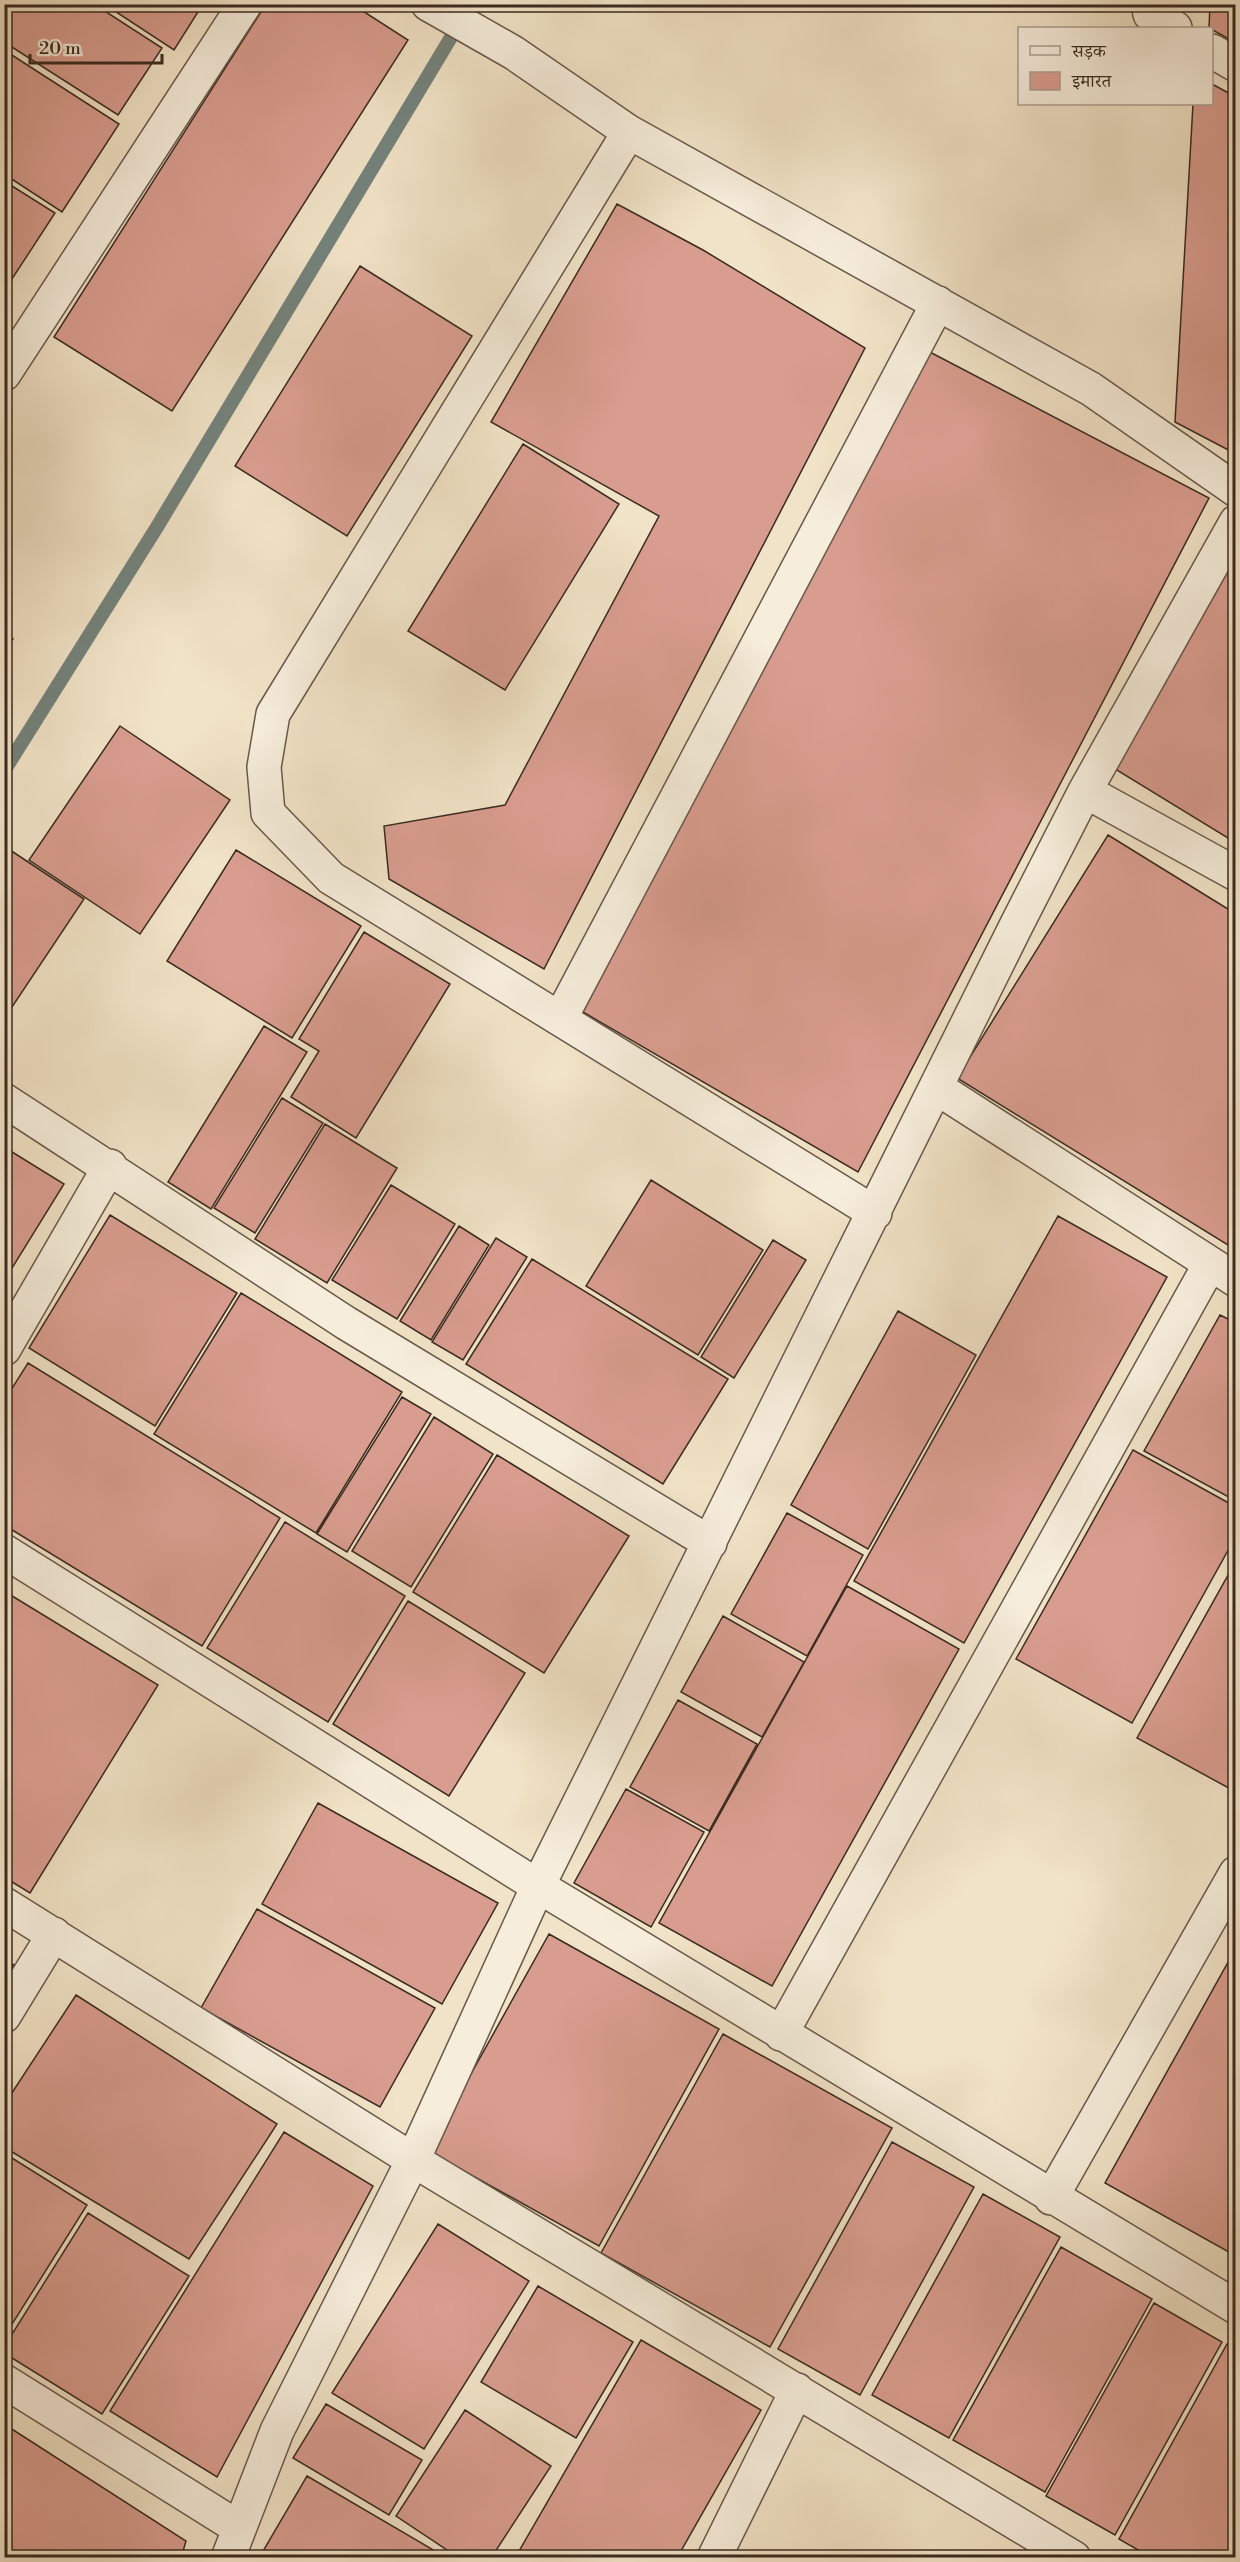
<svg xmlns="http://www.w3.org/2000/svg" width="1240" height="2562" font-family="'Libre Bodoni','Noto Serif Devanagari',serif">
<style>
.lines{fill:none;stroke-linecap:round;stroke-linejoin:round}
.stream{stroke:#74837c;stroke-width:14}
.building{fill:#d99d8f;stroke:#3a2b20;stroke-width:1.5}
.street-casing{stroke:#68594a;stroke-width:36}
.street{stroke:#f6eddb;stroke-width:33}
</style>
<rect width="100%" height="100%" fill="#f1e3c7"/>
<filter id="stains"><feTurbulence type="fractalNoise" baseFrequency=".00333" numOctaves="4"/><feColorMatrix values="0 0 0 0 .2 0 0 0 0 .09 0 0 0 0 .02 0 0 0 .5 -.17"/></filter>
<radialGradient id="worn" r=".72"><stop offset=".6" stop-color="#630" stop-opacity="0"/><stop offset="1" stop-color="#630" stop-opacity=".3"/></radialGradient>
<g class="lines">
<path class="stream" d="M 4,771 L 157,527 L 471,4"/>
</g>
<path class="building" d="M 4,4 L 94,4 L 162,48 L 118,115 L 4,42 Z
M 104,4 L 203,4 L 174,50 Z
M 266,4 L 352,4 L 408,40 L 172,411 L 54,337 Z
M 1210,4 L 1236,4 L 1236,43 L 1209,28 Z
M 4,50 L 119,124 L 62,212 L 4,174 Z
M 1212,84 L 1236,97 L 1236,454 L 1175,422 L 1193,104 L 1212,104 Z
M 4,181 L 55,213 L 10,282 L 4,278 Z
M 617,204 L 703,250 L 865,348 L 544,969 L 389,879 L 384,826 L 505,805 L 659,516 L 491,422 Z
M 360,266 L 472,336 L 347,536 L 235,466 Z
M 926,350 L 1209,498 L 858,1172 L 583,1012 Z
M 523,444 L 619,504 L 505,690 L 408,631 Z
M 1236,557 L 1236,843 L 1107,764 Z
M 4,634 L 13,639 L 4,649 Z
M 120,726 L 230,800 L 140,934 L 29,860 Z
M 1108,835 L 1236,914 L 1236,1250 L 957,1078 Z
M 4,846 L 84,899 L 4,1019 Z
M 236,850 L 361,926 L 292,1038 L 167,961 Z
M 364,932 L 450,984 L 356,1138 L 291,1097 L 319,1051 L 299,1039 Z
M 264,1026 L 307,1052 L 211,1209 L 168,1182 Z
M 282,1098 L 323,1123 L 255,1233 L 214,1208 Z
M 325,1124 L 397,1168 L 327,1283 L 255,1239 Z
M 4,1147 L 64,1184 L 4,1281 Z
M 651,1180 L 763,1250 L 698,1355 L 586,1286 Z
M 391,1185 L 455,1224 L 397,1319 L 332,1280 Z
M 110,1215 L 237,1293 L 155,1426 L 29,1348 Z
M 1058,1216 L 1167,1277 L 964,1643 L 854,1581 Z
M 459,1226 L 489,1245 L 431,1340 L 400,1321 Z
M 496,1238 L 527,1257 L 463,1360 L 432,1342 Z
M 773,1240 L 806,1260 L 734,1378 L 701,1357 Z
M 532,1259 L 728,1379 L 663,1484 L 466,1364 Z
M 241,1293 L 402,1392 L 316,1533 L 154,1434 Z
M 898,1311 L 976,1355 L 868,1549 L 791,1505 Z
M 1220,1315 L 1236,1323 L 1236,1501 L 1144,1451 Z
M 28,1363 L 280,1518 L 202,1646 L 4,1525 L 4,1401 Z
M 402,1397 L 431,1414 L 347,1552 L 317,1534 Z
M 434,1417 L 493,1454 L 411,1587 L 352,1551 Z
M 1133,1450 L 1236,1507 L 1236,1536 L 1132,1723 L 1016,1659 Z
M 497,1455 L 629,1536 L 544,1673 L 413,1592 Z
M 787,1513 L 863,1555 L 807,1656 L 731,1614 Z
M 285,1522 L 405,1596 L 328,1722 L 207,1648 Z
M 1236,1561 L 1236,1792 L 1137,1738 Z
M 847,1586 L 959,1649 L 772,1986 L 659,1923 Z
M 4,1591 L 158,1685 L 30,1893 L 4,1877 Z
M 408,1601 L 525,1673 L 449,1796 L 333,1724 Z
M 723,1616 L 804,1662 L 762,1737 L 681,1692 Z
M 678,1700 L 757,1744 L 709,1831 L 630,1787 Z
M 626,1789 L 704,1832 L 651,1927 L 574,1883 Z
M 318,1803 L 498,1903 L 442,2004 L 262,1904 Z
M 257,1909 L 435,2008 L 380,2107 L 201,2008 Z
M 549,1934 L 719,2029 L 599,2246 L 428,2151 Z
M 1236,1948 L 1236,2256 L 1105,2183 Z
M 4,1959 L 14,1965 L 4,1981 Z
M 76,1995 L 277,2124 L 189,2259 L 4,2147 L 4,2105 Z
M 723,2034 L 892,2128 L 770,2347 L 601,2253 Z
M 284,2132 L 373,2186 L 217,2477 L 110,2411 Z
M 892,2142 L 974,2187 L 860,2395 L 778,2349 Z
M 4,2153 L 87,2205 L 4,2337 Z
M 983,2194 L 1060,2237 L 949,2438 L 872,2395 Z
M 88,2213 L 189,2276 L 102,2414 L 4,2353 L 4,2347 Z
M 438,2224 L 529,2281 L 424,2449 L 332,2393 Z
M 1061,2247 L 1152,2299 L 1045,2492 L 953,2440 Z
M 538,2286 L 633,2342 L 576,2438 L 481,2382 Z
M 1154,2303 L 1222,2342 L 1115,2535 L 1046,2496 Z
M 641,2340 L 761,2410 L 677,2558 L 515,2558 Z
M 1227,2344 L 1236,2349 L 1236,2557 L 1152,2558 L 1119,2539 Z
M 326,2404 L 422,2460 L 389,2515 L 293,2458 Z
M 465,2410 L 551,2466 L 491,2558 L 459,2558 L 396,2516 Z
M 4,2424 L 186,2541 L 181,2558 L 4,2558 Z
M 307,2476 L 447,2558 L 259,2558 Z"/>
<g class="lines">
<g class="street-casing">
<path id="street" d="M 428,4 L 514,53 L 629,132 L 1091,389 L 1236,490
M 1148,4 L 1150,14 L 1175,28
M 1212,51 L 1236,65
M 629,132 L 273,714 L 264,767 L 268,813 L 331,878 L 875,1213
M 4,374 L 245,4
M 1085,791 L 1236,874
M 560,1019 L 938,303
M 937,1088 L 1236,1280
M 4,1100 L 346,1323 L 710,1543
M 4,1349 L 110,1166
M 4,1551 L 538,1886 L 1236,2307
M 4,1904 L 413,2160 L 1074,2558
M 4,2016 L 54,1934
M 781,2034 L 1210,1264
M 1051,2198 L 1236,1873
M 4,2381 L 239,2528
M 228,2558 L 277,2431 L 413,2160 L 538,1886 L 1016,926 L 1085,791 L 1236,522
M 714,2558 L 797,2390"/>
</g>
<use href="#street" class="street"/>
</g>
<rect width="1240" height="2562" fill="none" stroke="#f1e3c7" stroke-width="24"/>
<rect x="6" y="6" width="1228" height="2550" fill="none" stroke="#3a2b20" stroke-width="3"/>
<rect x="12" y="12" width="1216" height="2538" fill="none" stroke="#3a2b20" stroke-width="1.5"/>
<rect x="1018" y="27" width="195" height="78" fill="#f6eddb" stroke="#ab9f90" stroke-width="1.5"/>
<rect x="1030" y="46" width="30" height="9" fill="#f6eddb" stroke="#ab9f90" stroke-width="1.5"/>
<text x="1072" y="57" font-size="18" fill="#3a2b20">सड़क</text>
<rect x="1030" y="72" width="30" height="18" fill="#d99d8f" stroke="#ab9f90" stroke-width="1.5"/>
<text x="1072" y="87" font-size="18" fill="#3a2b20">इमारत</text>
<path d="M30 54v9h132v-9" fill="none" stroke="#3a2b20" stroke-width="3"/>
<text x="39" y="54" font-size="18" fill="#3a2b20" stroke="#f6eddb" stroke-width="4.5" paint-order="stroke">20 m</text>
<rect width="100%" height="100%" filter="url(#stains)"/>
<rect width="100%" height="100%" fill="url(#worn)"/>
</svg>
